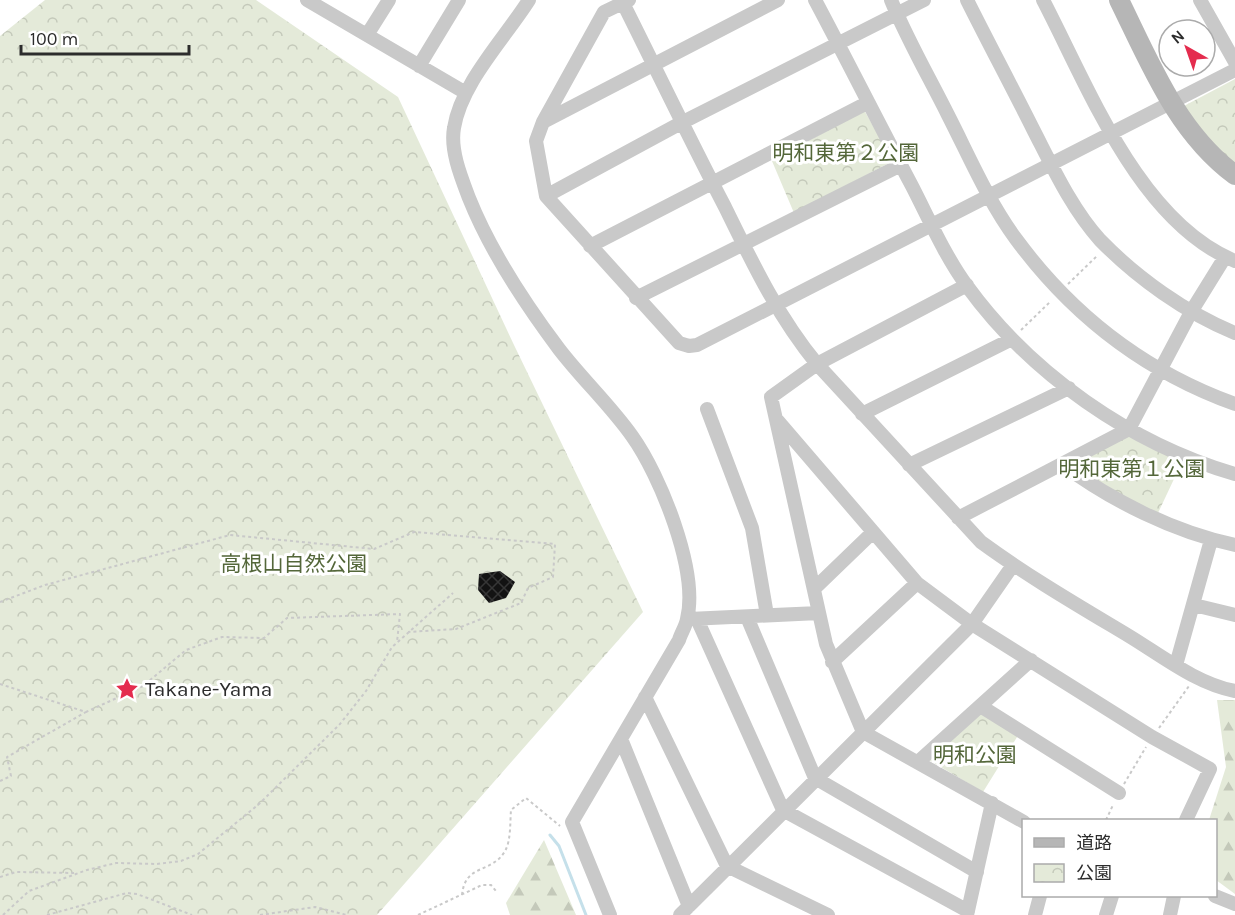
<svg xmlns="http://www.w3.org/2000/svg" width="1235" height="915" font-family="Karla,'Noto Sans JP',sans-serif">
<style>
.forest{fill:url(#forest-firs)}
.park{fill:url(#park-crowns)}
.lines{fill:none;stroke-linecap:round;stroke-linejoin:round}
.stream{stroke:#c5e0ea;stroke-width:3}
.building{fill:url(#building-cross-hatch)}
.path{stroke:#c9c9c9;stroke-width:2;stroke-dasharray:3 3;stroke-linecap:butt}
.street{stroke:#c9c9c9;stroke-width:14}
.secondary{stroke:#b6b6b6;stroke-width:20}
.labels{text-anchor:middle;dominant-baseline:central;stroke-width:6;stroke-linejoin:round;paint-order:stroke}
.park-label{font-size:21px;fill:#54673a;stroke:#fff}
.poi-label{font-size:21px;fill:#2c2c2c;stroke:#fff;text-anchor:start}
</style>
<defs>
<pattern id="forest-firs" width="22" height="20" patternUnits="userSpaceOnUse" patternTransform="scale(1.5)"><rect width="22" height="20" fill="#e4ead9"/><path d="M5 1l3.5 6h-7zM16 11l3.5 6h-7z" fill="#c4c9ba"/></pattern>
<pattern id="park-crowns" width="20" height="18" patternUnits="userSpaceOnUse" patternTransform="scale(1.5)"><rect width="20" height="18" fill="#e4ead9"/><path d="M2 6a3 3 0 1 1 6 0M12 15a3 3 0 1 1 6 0" fill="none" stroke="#c4c9ba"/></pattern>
<pattern id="building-cross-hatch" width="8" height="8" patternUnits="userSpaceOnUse" patternTransform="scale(1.5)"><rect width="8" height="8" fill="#131313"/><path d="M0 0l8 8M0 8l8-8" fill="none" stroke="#363636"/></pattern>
</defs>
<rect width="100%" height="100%" fill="#fff"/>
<path class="forest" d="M 1217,700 L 1235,700 L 1235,894 L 1216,880 L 1216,820 L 1209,820 L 1226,767 Z
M 544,840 L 576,915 L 510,915 L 506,903 Z"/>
<path class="park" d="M 45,0 L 256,0 L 398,97 L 514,345 L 643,612 L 377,915 L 0,915 L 0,36 Z
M 1235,79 L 1235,168 L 1182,107 Z
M 864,110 L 893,161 L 794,213 L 772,161 Z
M 1130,435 L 1182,462 L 1158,513 L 1106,489 L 1071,466 Z
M 983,711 L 1019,734 L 983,792 L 929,760 Z"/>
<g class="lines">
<path class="stream" d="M 550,835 L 559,846 L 586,915"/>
</g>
<path class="building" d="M 500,571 L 515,582 L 506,598 L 489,603 L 478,590 L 479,574 Z"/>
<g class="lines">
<path class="path" d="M 1068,284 L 1098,255
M 1021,330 L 1051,301
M 0,602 L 45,585 L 230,535 L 374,549 L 414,532 L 555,544 L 553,577 L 528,588 L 521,603 L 456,629 L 408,632
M 0,684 L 86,712 L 143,686 L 186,650 L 222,637 L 264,638 L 287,618 L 400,614 L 397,642
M 1159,728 L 1189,686
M 0,781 L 11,776 L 7,757 L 86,712
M 1124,784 L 1146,747
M 1106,820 L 1113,805
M 0,877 L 16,872 L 74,873
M 462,895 C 465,863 492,874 505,851 C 511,841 510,822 511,810 L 526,798 L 560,826
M 3,915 L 29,891 L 87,870 L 116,863 L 157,864 L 181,861 L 198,854 L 259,804 L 340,724 L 366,691 L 392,647 L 453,593
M 47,915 L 127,893 L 137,894 L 192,915
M 260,915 L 315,907 L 347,915
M 418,915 L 482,885 L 491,885 L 496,891"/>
<path class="street" d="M 307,0 L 466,93
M 529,0 C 505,38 461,83 454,128 C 450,150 461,177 469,198 C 489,248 526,305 559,349 C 582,379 610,405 632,436 C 660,475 699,571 687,619 C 686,626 681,633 679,640 L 572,822 L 610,915
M 629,0 L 604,12 L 543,122 L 536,141 L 546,196 L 679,343 L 689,346 L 697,345 L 1235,70
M 815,0 C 848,62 879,124 912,186 C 929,219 945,256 967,286 C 1031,374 1131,444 1235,474
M 891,0 C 907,39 929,77 948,115 C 969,156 988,201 1016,239 C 1072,315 1146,372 1235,404
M 967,0 C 989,44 1012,87 1034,131 C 1053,168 1072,209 1100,240 C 1137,278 1186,313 1235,333
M 1043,0 C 1088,86 1139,222 1235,261
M 1200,0 L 1235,62
M 623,3 C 657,71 690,140 725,207 C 752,262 778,317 817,364 L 981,542 C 1029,577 1079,606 1129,636 C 1162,656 1197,684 1235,691
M 367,35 L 389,0
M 419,66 L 459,0
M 543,122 L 778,0
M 546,196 L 681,123 L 924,0
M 590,246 L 867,103
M 967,285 L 817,364 L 771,397 L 826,644 L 863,732 L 1024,822
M 636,298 L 901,165
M 707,409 L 752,528 L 767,615
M 862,414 L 1012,339
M 778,421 L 917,583 L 972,624 L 1152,737 L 1210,769 L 1186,820
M 1062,464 C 1112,501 1174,532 1235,545
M 909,465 L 1069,388
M 958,518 L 1129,429 L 1191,312 L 1225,257
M 815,588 L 872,533
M 1194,605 L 1235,615
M 747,617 L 815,778 L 977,872
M 689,619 L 819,613
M 697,619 L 783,810 L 968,911
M 832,662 L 917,583
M 1176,665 L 1211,540
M 645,697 L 727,866 L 828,915
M 982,707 L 1119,793
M 621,739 L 689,906
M 918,762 L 1031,660
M 1215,896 L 1235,904
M 680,915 L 972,624 L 1013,565
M 967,915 L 992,803
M 1035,915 L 1040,896
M 1106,915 L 1112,896
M 1170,915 L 1174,896"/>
<path class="secondary" d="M 1119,0 C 1150,63 1177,132 1235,175"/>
</g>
<defs>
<g id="sight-bare" transform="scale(1.8)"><path d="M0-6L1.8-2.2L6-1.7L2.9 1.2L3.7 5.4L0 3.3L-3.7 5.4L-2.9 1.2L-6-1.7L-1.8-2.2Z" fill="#e42c4e" stroke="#fff" stroke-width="2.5" paint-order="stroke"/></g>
</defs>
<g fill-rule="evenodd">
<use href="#sight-bare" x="127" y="689"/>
</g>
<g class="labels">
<g class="park-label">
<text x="846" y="153">明和東第２公園</text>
<text x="1132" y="469">明和東第１公園</text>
<text x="294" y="564">高根山自然公園</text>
<text x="975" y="755">明和公園</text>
</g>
<g class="poi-label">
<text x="145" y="689">Takane-Yama</text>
</g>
</g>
<rect x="1022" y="819" width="195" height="78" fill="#ffffff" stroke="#ababab" stroke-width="1.5"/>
<rect x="1034" y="838" width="30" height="9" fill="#b6b6b6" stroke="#ababab" stroke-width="1.5"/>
<text x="1076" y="849" font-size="18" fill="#2c2c2c">道路</text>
<rect x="1034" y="864" width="30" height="18" fill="url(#park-crowns)" stroke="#ababab" stroke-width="1.5"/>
<text x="1076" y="879" font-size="18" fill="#2c2c2c">公園</text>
<g transform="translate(1187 48) rotate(320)"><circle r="28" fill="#ffffff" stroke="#ababab" stroke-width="1.5"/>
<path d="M0-4.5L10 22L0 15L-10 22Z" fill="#e42c4e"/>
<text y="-9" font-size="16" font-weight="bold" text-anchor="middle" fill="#2c2c2c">N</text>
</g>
<path d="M21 45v9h168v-9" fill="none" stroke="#2c2c2c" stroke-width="3"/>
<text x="30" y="45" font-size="18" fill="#2c2c2c" stroke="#ffffff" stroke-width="4.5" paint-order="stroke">100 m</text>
</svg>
